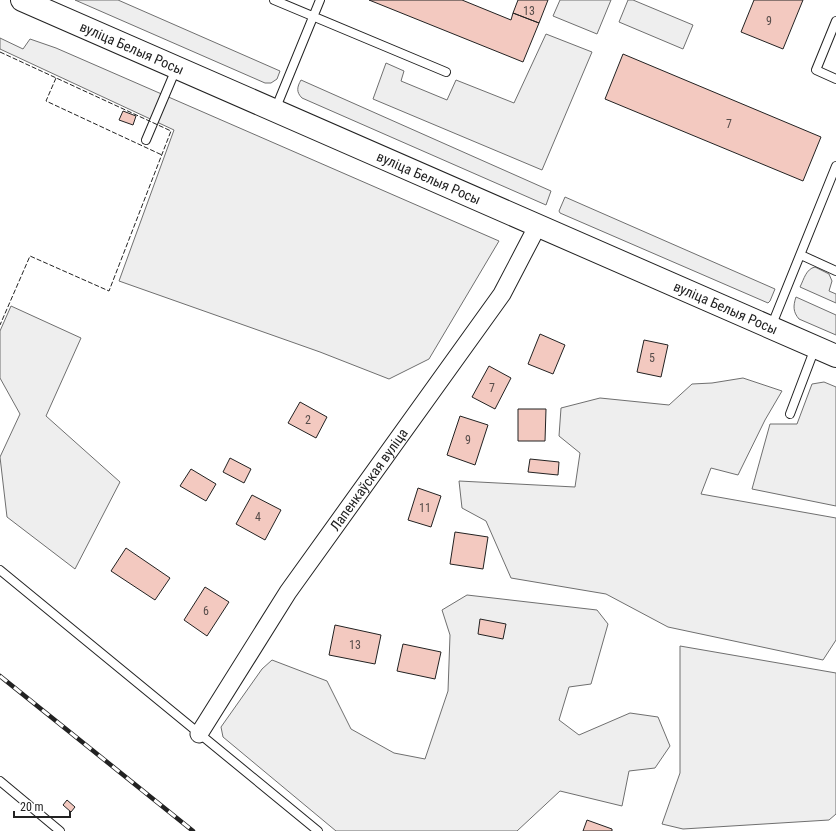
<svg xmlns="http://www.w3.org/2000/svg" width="836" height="831" font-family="'Roboto Condensed',sans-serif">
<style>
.green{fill:#eee;stroke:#6f6f6f}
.building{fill:#f3c9c0;stroke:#222}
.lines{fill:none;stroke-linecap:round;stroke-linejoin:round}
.service-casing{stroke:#222;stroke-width:10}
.minor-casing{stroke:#222;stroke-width:19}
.secondary-casing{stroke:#222;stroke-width:24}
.service{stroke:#fff;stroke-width:8}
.minor{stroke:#fff;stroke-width:17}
.secondary{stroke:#fff;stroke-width:22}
.rail-casing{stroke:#222;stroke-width:4.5}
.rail{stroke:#fff;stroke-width:3;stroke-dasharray:9;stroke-linecap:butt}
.fence{stroke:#222;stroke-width:1;stroke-dasharray:5 2;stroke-linecap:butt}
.labels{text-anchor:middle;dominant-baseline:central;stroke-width:3;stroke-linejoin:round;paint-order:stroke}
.number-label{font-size:12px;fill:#564c4a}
.street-label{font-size:14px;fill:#222;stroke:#fff}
</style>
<rect width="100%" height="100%" fill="#fff"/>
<path class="green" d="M 75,0 L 118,0 L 280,71 L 277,79 L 271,83 L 265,83 Z
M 560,0 L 611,0 L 597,34 L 553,16 Z
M 628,0 L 633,0 L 693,25 L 683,49 L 619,22 Z
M 546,34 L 592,52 L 542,170 L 373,99 L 386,63 L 404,71 L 401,81 L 447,100 L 456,80 L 514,103 Z
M 0,38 L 23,49 L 30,39 L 56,48 L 499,241 L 429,359 L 389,379 L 320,352 L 119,281 L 174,130 L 0,49 Z
M 301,80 L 551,191 L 546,205 L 302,98 C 296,92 297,87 301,80 Z
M 565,197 L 775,289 L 770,301 L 768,303 L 560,213 L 559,211 Z
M 815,267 L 829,274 L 832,281 L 829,291 L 836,294 L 836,303 L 800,287 C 804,279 806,269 815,267 Z
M 796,297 L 836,315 L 836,335 L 799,319 C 793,312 793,306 796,297 Z
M 11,306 L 81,338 L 46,416 L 120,482 L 75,569 L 7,517 L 0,457 L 20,414 L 0,378 L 0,331 Z
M 743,378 L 782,391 L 765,420 L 738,475 L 711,468 L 701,494 L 836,518 L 836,640 L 823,660 L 668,627 L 606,594 L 511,578 L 486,521 L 462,508 L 459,481 L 575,487 L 580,453 L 559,436 L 561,408 L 600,398 L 669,405 L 692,384 L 712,383 Z
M 824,382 L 836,387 L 836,506 L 752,489 L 770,424 L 797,424 L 812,384 Z
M 467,595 L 597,610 L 608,624 L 591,684 L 569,687 L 559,720 L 579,735 L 630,713 L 658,717 L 670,746 L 655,768 L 629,771 L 622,806 L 560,791 L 517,831 L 336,831 L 223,737 L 221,727 L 262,669 L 272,660 L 327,681 L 351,729 L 394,753 L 425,759 L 448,691 L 450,635 L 442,610 Z
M 680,646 L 836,673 L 836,814 L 829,820 L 683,829 L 662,824 L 680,773 Z"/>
<path class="building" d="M 369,0 L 462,0 L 511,20 L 513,13 L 539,23 L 523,62 Z
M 518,0 L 548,0 L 539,23 L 513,13 Z
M 754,0 L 803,0 L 783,49 L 741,32 Z
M 623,54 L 821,137 L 803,181 L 605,99 Z
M 123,111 L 136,116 L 133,125 L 119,120 Z
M 540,334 L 565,345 L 553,374 L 528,364 Z
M 644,340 L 668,345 L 661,377 L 637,372 Z
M 489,366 L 511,378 L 495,409 L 472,397 Z
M 300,402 L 327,417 L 316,438 L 288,423 Z
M 518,409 L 546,409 L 545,441 L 518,441 Z
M 460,416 L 488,425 L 475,465 L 447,455 Z
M 230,458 L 251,469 L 244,483 L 223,472 Z
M 530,459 L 559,462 L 558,475 L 528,472 Z
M 191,469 L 216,484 L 206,501 L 180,486 Z
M 418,488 L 441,496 L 431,527 L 408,520 Z
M 252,495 L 281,510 L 265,540 L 236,524 Z
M 455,532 L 488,537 L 483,569 L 450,564 Z
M 126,548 L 170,578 L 155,600 L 111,571 Z
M 205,587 L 229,602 L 207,636 L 184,620 Z
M 480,619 L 506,624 L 503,639 L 478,634 Z
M 335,625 L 381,635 L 375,664 L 329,655 Z
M 403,644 L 441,652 L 435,679 L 397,671 Z
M 67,800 L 75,807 L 71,812 L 63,805 Z
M 587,820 L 612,829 L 612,831 L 583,831 Z"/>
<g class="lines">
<g class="service-casing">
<path id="service" d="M 274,0 L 446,72
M 836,21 L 816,70 L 836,79
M 275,110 L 320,0
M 146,140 L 176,69
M 801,255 L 836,271
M 771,327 L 836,166
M 790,414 L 815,348
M 0,570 L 318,831
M 0,781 L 60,831"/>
</g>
<g class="minor-casing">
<g id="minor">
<path id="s1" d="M 199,734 L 288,592 L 502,294 L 538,225"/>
</g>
</g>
<g class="secondary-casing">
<g id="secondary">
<path id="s2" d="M 22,0 L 836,356"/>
</g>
</g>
<use href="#service" class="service"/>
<use href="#minor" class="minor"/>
<use href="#secondary" class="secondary"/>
<g class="rail-casing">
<path id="rail" d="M 0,676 L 193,831"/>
</g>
<use href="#rail" class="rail"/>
<path class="fence" d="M 0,52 L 171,131 L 109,291 L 30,256 L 0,325
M 56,78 L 46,101 L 162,155"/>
</g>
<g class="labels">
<g class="number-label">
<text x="529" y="11">13</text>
<text x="769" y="21">9</text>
<text x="729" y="124">7</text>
<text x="652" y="358">5</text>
<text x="492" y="388">7</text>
<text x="308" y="420">2</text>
<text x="468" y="440">9</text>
<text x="425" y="508">11</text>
<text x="258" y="517">4</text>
<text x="206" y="611">6</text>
<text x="355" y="645">13</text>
</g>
<g class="street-label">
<text stroke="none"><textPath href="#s2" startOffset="120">вуліца Белыя Росы</textPath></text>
<text stroke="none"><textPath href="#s2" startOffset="444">вуліца Белыя Росы</textPath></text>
<text stroke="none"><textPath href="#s2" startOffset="768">вуліца Белыя Росы</textPath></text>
<text stroke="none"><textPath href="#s1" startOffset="306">Лапенкаўская вуліца</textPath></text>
</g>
</g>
<path d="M14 811v6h56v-6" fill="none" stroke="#222222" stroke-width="2"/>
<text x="20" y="811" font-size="12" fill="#222222" stroke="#ffffff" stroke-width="3" paint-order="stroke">20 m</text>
</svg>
